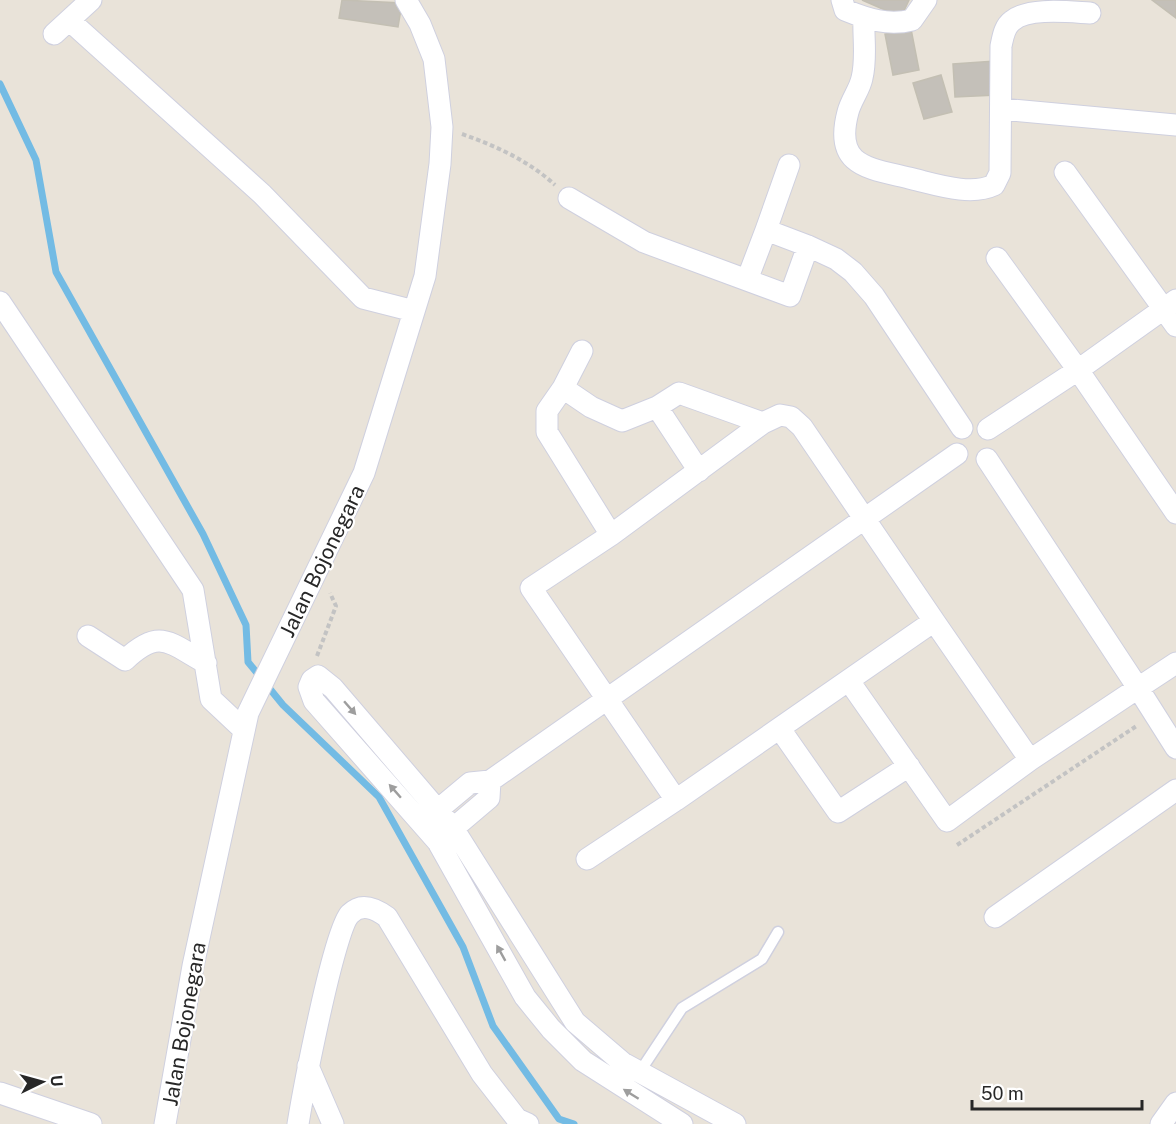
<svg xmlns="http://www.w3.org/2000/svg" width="1176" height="1124" font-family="'Public Sans',sans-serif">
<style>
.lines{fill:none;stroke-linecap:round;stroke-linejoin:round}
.stream{stroke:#73bbe4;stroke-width:7}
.building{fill:#c4c0b9;stroke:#c3bfb3;stroke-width:1.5}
.service-casing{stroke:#cfd0df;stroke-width:13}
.minor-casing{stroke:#cfd0df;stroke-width:23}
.path{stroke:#c3c3c3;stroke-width:4;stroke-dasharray:4.5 3;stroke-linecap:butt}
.service{stroke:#fff;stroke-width:10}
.minor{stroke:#fff;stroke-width:21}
.oneway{fill:#9e9e9e}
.labels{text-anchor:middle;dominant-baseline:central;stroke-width:4.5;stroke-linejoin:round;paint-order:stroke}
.street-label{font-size:21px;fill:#272727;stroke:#fff}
</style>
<rect width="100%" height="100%" fill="#e9e3d9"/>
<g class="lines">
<path class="stream" d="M 0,84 L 36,160 L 56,272 L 203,534 L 246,625 L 248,662 L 283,705 L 379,797 L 463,947 L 493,1026 L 559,1119 L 574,1124"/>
</g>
<path class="building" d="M 342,0 L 402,3 L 398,27 L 339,18 Z
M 862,0 L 909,0 L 901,17 Z
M 1152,0 L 1176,0 L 1176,18 Z
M 911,29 L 919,70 L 893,75 L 885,34 Z
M 995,61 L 997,95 L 955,97 L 953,64 Z
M 941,75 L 952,112 L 924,119 L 913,83 Z"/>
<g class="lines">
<g class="service-casing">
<path id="service" d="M 639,1073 L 682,1008 L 762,959 L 778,932"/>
</g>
<g class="minor-casing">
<path id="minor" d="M 842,0 L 845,10 C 867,19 888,26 912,20 L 926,0
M 864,18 C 863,37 867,58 862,78 C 860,89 851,100 848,112 C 833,168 870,168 913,179 C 938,185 971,196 994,185 L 1000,173 L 1001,46 C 1003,37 1004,27 1012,21 C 1028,7 1070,12 1090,13
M 70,21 L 262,194 L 363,298 L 414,311
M 54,34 L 91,0
M 1001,109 L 1176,125
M 1065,172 L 1176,326
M 569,198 L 644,242 L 790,296 L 808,246 L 836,259 L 853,272 L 874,296 L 962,428
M 766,230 L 789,165
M 747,280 L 766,230 L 808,246
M 1176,300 L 1078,370 L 1176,513
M 0,302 L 193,590 L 211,699 L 244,730
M 563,388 L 582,351
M 657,407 L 699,471
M 780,415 L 791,417 L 802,427 L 934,621 L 676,800 L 531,588 L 611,535 L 763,423 Z
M 988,429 L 1078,370 L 997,258
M 987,459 L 1138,688 L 1176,663
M 611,535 L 547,432 L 547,411 L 563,388 L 591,407 L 622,421 L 657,407 L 679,393 L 763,423
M 88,636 L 125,660 C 160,627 169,643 206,663
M 849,681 L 947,821 L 1030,760 L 934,621
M 780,729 L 838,812 L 909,766
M 1030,760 L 1138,688 L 1176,748
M 428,818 L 470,783 L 490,781 L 957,454
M 443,837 L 489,798 L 490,781
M 587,859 L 676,800
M 995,917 L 1176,790
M 308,1066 L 333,1124
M 0,1093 L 91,1124
M 165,1124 L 193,966 L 248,713 L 364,473 L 425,276 L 440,164 L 442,127 L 434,59 L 420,24 L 406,0
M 298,1124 C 303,1093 334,929 350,914 C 362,902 376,909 387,917 L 482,1074 L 517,1119 L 528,1124
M 682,1124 L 583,1061 L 551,1029 L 525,997 L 438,842 L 314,701 L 309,687 L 312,680 L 318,676 L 333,688 L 453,828 L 575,1022 L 623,1063 L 735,1124
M 1161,1124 L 1176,1103"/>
</g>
<path class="path" d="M 462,134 C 496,146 529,161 555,185
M 317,656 L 336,606 L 330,593
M 957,845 L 1138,725"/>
<use href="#service" class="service"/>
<use href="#minor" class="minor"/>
</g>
<defs><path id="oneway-solid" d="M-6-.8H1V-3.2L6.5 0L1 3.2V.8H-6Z" transform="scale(1.5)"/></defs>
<g class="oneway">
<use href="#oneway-solid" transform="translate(350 708) rotate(49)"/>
<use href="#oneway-solid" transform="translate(395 791) rotate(-131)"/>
<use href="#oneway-solid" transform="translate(501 953) rotate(-119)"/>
<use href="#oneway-solid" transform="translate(631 1094) rotate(-148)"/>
</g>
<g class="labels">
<g class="street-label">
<text transform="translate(322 561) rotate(-64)">Jalan Bojonegara</text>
<text transform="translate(184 1024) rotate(-80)">Jalan Bojonegara</text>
</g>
</g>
<g transform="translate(42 1082) rotate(85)" stroke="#ffffff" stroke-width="4.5" paint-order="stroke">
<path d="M0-4.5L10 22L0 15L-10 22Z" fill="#272727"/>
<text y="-9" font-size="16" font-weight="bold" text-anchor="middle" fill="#272727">U</text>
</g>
<path d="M972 1100v9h170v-9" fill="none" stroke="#272727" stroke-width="3"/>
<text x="981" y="1100" font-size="18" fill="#272727" stroke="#ffffff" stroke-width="4.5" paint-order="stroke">50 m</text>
</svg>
